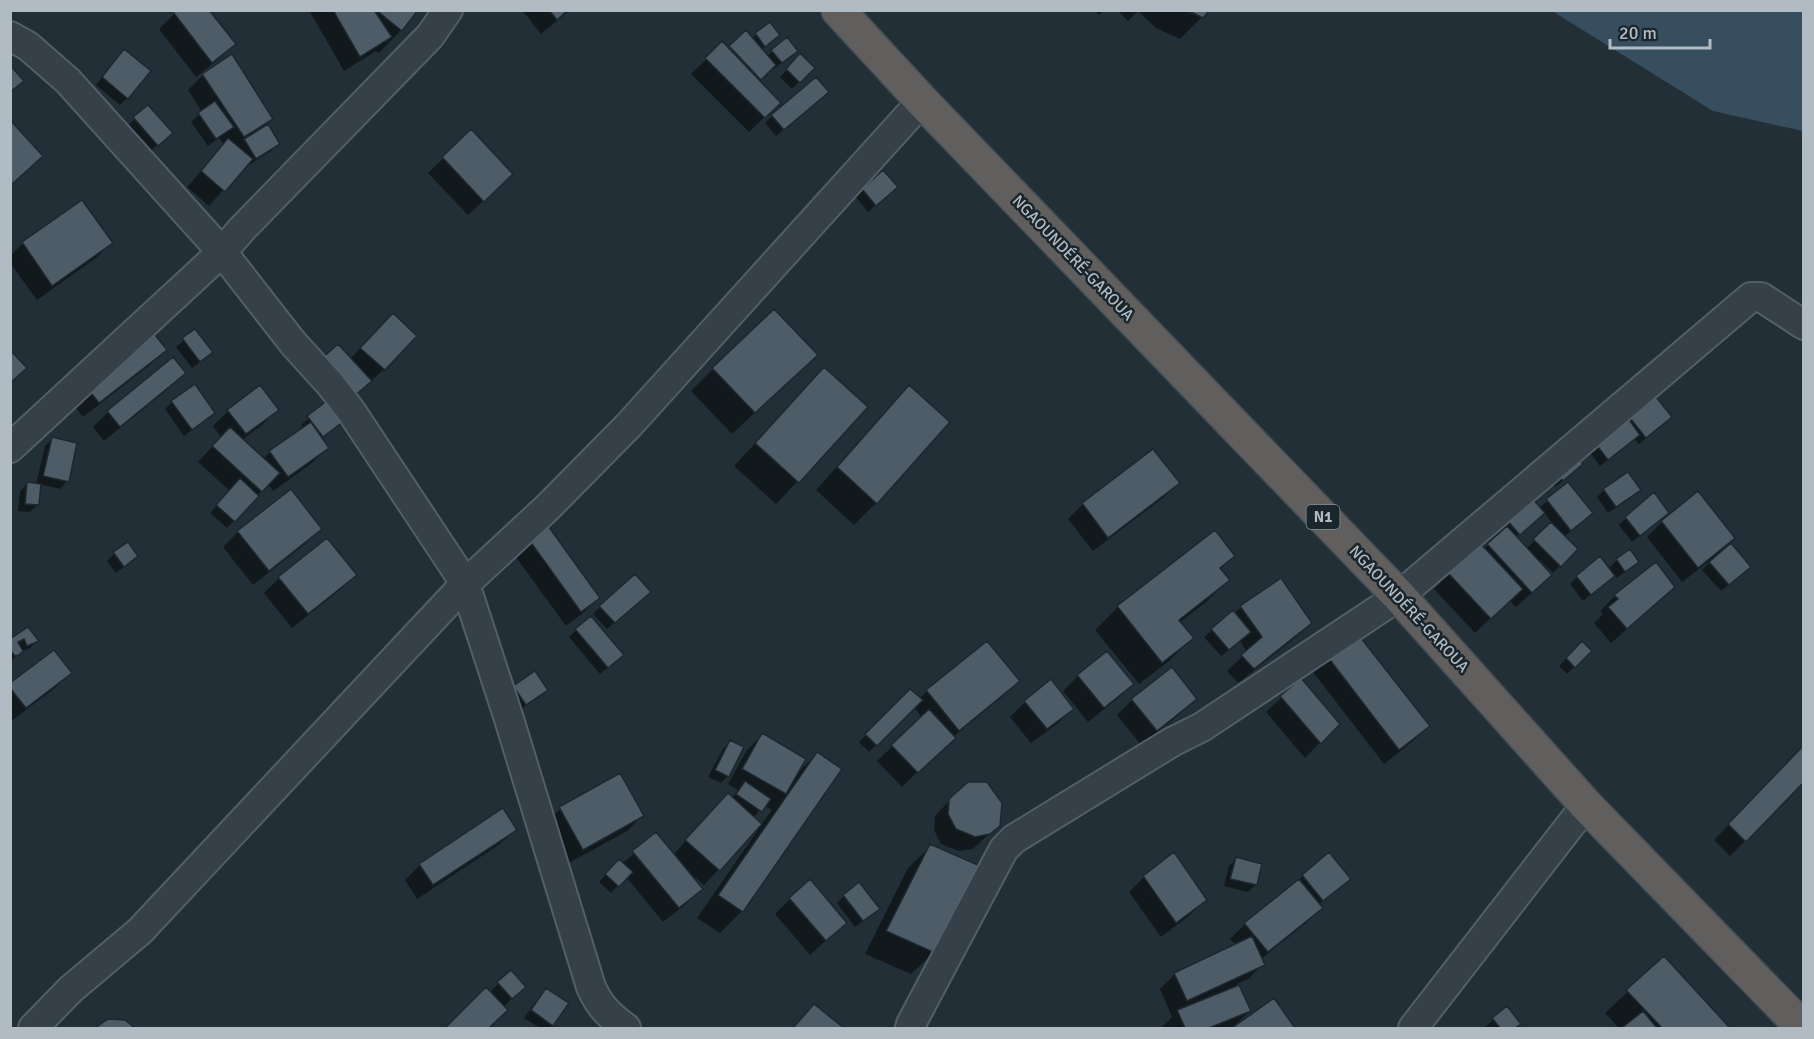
<svg xmlns="http://www.w3.org/2000/svg" width="1814" height="1039" font-family="Signika,sans-serif">
<style>
.water{fill:#364e5e}
.shadow{fill:#0007;fill-rule:evenodd}
.building{fill:#4d5c66;stroke:#1d272f;stroke-width:1.5}
.lines{fill:none;stroke-linecap:round;stroke-linejoin:round}
.minor-casing{stroke:#535e66;stroke-width:32}
.trunk-casing{stroke:#404b53;stroke-width:36}
.minor{stroke:#354048;stroke-width:28}
.trunk{stroke:#605f5e;stroke-width:33}
.labels{text-anchor:middle;dominant-baseline:central;stroke-width:5;stroke-linejoin:round;paint-order:stroke}
.shield{fill:#1b252c;stroke:#838e96;stroke-width:1.5}
.shield-label{font-size:15px;font-weight:bold;fill:#b0bbc4}
.street-label{font-size:16px;fill:#b0bbc4;stroke:#1b252c}
</style>
<rect width="100%" height="100%" fill="#222f37"/>
<path class="water" d="M 1552,11 L 1803,11 L 1803,131 L 1713,111 Z"/>
<path class="shadow" d="M 178,10 L 234,44 L 219,59 L 196,77 L 159,29 Z
M 309,10 L 416,10 L 401,30 L 379,53 L 376,51 L 344,71 Z
M 522,10 L 570,10 L 541,34 Z
M 1094,10 L 1104,10 L 1099,15 Z
M 1117,10 L 1184,10 L 1201,18 L 1180,39 L 1156,28 L 1138,11 L 1128,21 Z
M 770,24 L 778,35 L 761,50 L 767,56 L 786,39 L 788,58 L 774,69 L 772,67 L 758,81 L 779,103 L 749,132 L 691,74 L 722,44 L 728,50 L 746,33 L 751,39 Z
M 800,56 L 813,68 L 792,89 L 780,77 Z
M 117,59 L 127,98 L 120,105 L 96,85 Z
M 203,75 L 271,118 L 261,128 L 278,144 L 271,151 L 249,165 L 247,163 L 209,206 L 187,187 L 224,145 L 219,138 L 208,146 L 191,122 L 202,112 L 188,90 Z
M 819,99 L 776,136 L 765,123 L 772,116 Z
M 148,107 L 164,140 L 149,152 L 127,126 Z
M 471,131 L 496,189 L 468,215 L 428,173 Z
M 883,172 L 888,194 L 868,212 L 856,197 Z
M 82,202 L 111,243 L 96,258 L 37,300 L 10,263 L 10,256 L 23,243 Z
M 378,330 L 384,369 L 355,396 L 346,418 L 321,439 L 327,448 L 312,463 L 273,491 L 268,484 L 227,528 L 210,513 L 230,491 L 198,462 L 221,437 L 213,426 L 228,411 L 259,387 L 277,410 L 262,425 L 242,440 L 263,459 L 270,452 L 304,428 L 301,425 L 327,403 L 305,378 L 350,359 Z
M 195,331 L 204,359 L 192,368 L 176,347 Z
M 165,350 L 150,365 L 83,417 L 70,400 Z
M 713,369 L 793,377 L 732,434 L 691,391 Z
M 824,369 L 866,408 L 776,504 L 734,466 Z
M 184,373 L 169,388 L 104,441 L 93,427 L 108,412 Z
M 909,387 L 876,503 L 854,525 L 816,490 L 887,410 Z
M 172,402 L 213,413 L 184,436 L 165,409 Z
M 1624,416 L 1663,424 L 1639,444 L 1634,439 L 1600,466 L 1586,447 Z
M 52,439 L 67,481 L 60,489 L 40,484 L 38,504 L 30,512 L 18,511 L 20,491 L 27,484 L 36,485 L 45,446 Z
M 1574,471 L 1555,487 L 1547,477 Z
M 1178,483 L 1163,498 L 1093,551 L 1068,519 L 1083,504 Z
M 1568,484 L 1591,513 L 1564,537 L 1576,549 L 1553,573 L 1540,560 L 1538,562 L 1535,590 L 1516,607 L 1509,600 L 1475,633 L 1434,589 L 1449,574 L 1483,549 L 1503,531 L 1499,526 L 1506,519 L 1539,508 ZM 1544,512 L 1552,523 L 1526,549 L 1516,537 Z
M 1604,490 L 1639,490 L 1632,497 L 1608,513 L 1597,497 Z
M 1697,493 L 1733,538 L 1723,548 L 1741,574 L 1721,591 L 1702,570 L 1709,563 L 1708,562 L 1682,582 L 1647,537 L 1662,522 Z
M 1626,518 L 1660,520 L 1632,542 L 1619,525 Z
M 320,529 L 305,544 L 253,585 L 223,547 L 238,532 Z
M 1214,532 L 1233,556 L 1220,570 L 1228,580 L 1206,602 L 1179,623 L 1192,638 L 1169,661 L 1139,684 L 1095,630 L 1118,607 Z
M 528,538 L 598,598 L 583,613 L 566,626 L 513,553 Z
M 114,554 L 129,563 L 116,573 L 107,561 Z
M 1617,560 L 1637,562 L 1617,578 L 1615,575 L 1583,601 L 1570,584 L 1577,577 L 1608,569 Z
M 1656,564 L 1658,602 L 1611,643 L 1594,623 L 1603,614 L 1600,611 L 1615,596 Z
M 355,575 L 340,590 L 292,628 L 264,593 L 279,578 Z
M 641,599 L 607,629 L 593,614 L 600,607 Z
M 1241,607 L 1310,623 L 1295,638 L 1238,683 L 1227,671 L 1247,652 L 1240,641 L 1221,656 L 1204,637 L 1233,612 L 1234,614 Z
M 28,629 L 37,640 L 30,648 L 19,653 L 10,662 L 10,652 L 13,650 L 10,647 Z
M 576,630 L 615,662 L 600,674 L 569,637 Z
M 1582,643 L 1589,651 L 1567,674 L 1559,666 Z
M 1328,657 L 1428,726 L 1413,741 L 1384,764 L 1313,672 Z
M 70,673 L 55,688 L 10,722 L 10,685 Z
M 1078,676 L 1132,684 L 1117,699 L 1088,722 L 1063,691 Z
M 1301,680 L 1338,724 L 1305,758 L 1266,712 Z
M 1018,681 L 1003,696 L 953,737 L 902,787 L 877,761 L 922,718 L 914,707 L 869,752 L 859,742 L 910,691 L 919,699 L 927,691 Z
M 514,688 L 546,690 L 539,697 L 518,711 L 507,695 Z
M 1195,699 L 1180,714 L 1141,745 L 1117,715 L 1132,700 Z
M 1025,702 L 1072,709 L 1057,724 L 1031,743 L 1010,717 Z
M 762,735 L 796,774 L 817,754 L 742,911 L 720,933 L 697,918 L 758,830 L 756,829 L 704,885 L 692,875 L 691,876 L 701,889 L 686,904 L 663,922 L 626,877 L 611,893 L 599,882 L 619,861 L 622,864 L 656,834 L 673,855 L 713,810 L 732,799 L 738,790 L 728,784 L 747,750 ZM 764,805 L 772,810 L 761,825 L 753,818 Z
M 730,741 L 728,776 L 721,783 L 708,777 L 723,749 Z
M 1804,747 L 1745,841 L 1730,856 L 1714,840 Z
M 619,775 L 642,816 L 627,831 L 567,864 L 545,824 L 560,809 Z
M 950,800 L 998,825 L 973,849 L 959,851 L 941,844 L 934,830 L 935,816 Z
M 515,829 L 500,844 L 417,899 L 405,880 L 420,865 Z
M 931,846 L 934,952 L 911,974 L 865,954 L 908,868 Z
M 1173,854 L 1205,900 L 1190,915 L 1161,937 L 1129,892 L 1144,877 Z
M 1236,859 L 1256,884 L 1248,892 L 1224,886 L 1229,866 Z
M 1303,876 L 1342,886 L 1318,905 L 1321,908 L 1306,923 L 1261,959 L 1263,964 L 1248,979 L 1237,984 L 1250,1011 L 1234,1026 L 1228,1028 L 1163,1028 L 1162,1027 L 1172,1017 L 1160,989 L 1175,974 L 1236,945 L 1230,939 L 1245,924 Z
M 844,896 L 878,909 L 855,927 L 837,903 Z
M 790,899 L 845,923 L 810,955 L 775,914 Z
M 1664,958 L 1728,1028 L 1619,1028 L 1605,1013 Z
M 510,972 L 517,994 L 503,1007 L 506,1010 L 487,1028 L 447,1028 L 471,1005 L 494,998 L 496,996 L 491,991 Z
M 546,990 L 552,1025 L 549,1028 L 540,1028 L 524,1018 L 539,997 Z
M 1273,1000 L 1294,1028 L 1235,1028 Z
M 814,1006 L 841,1028 L 793,1028 Z
M 1507,1008 L 1519,1024 L 1514,1028 L 1487,1028 L 1485,1027 Z"/>
<path class="building" d="M 176,10 L 209,10 L 236,44 L 212,63 L 173,12 Z
M 333,10 L 374,10 L 392,37 L 360,57 Z
M 376,10 L 418,10 L 402,31 Z
M 549,10 L 568,10 L 557,20 Z
M 1187,10 L 1210,10 L 1203,18 Z
M 770,22 L 780,35 L 765,47 L 755,33 Z
M 746,30 L 776,65 L 761,80 L 729,46 Z
M 787,37 L 798,51 L 782,63 L 771,50 Z
M 722,41 L 781,103 L 765,118 L 705,58 Z
M 124,49 L 151,71 L 128,99 L 102,77 Z
M 800,53 L 815,68 L 800,83 L 786,69 Z
M 232,54 L 273,119 L 244,137 L 202,74 Z
M 10,65 L 24,81 L 10,92 Z
M 816,77 L 829,92 L 784,130 L 771,115 Z
M 215,101 L 234,127 L 216,139 L 198,113 Z
M 148,105 L 173,133 L 158,146 L 133,117 Z
M 10,120 L 43,156 L 10,186 Z
M 268,124 L 280,144 L 256,159 L 244,139 Z
M 471,129 L 513,174 L 484,202 L 442,157 Z
M 228,138 L 253,159 L 225,192 L 201,171 Z
M 883,170 L 898,187 L 876,206 L 862,189 Z
M 82,200 L 113,243 L 52,286 L 22,242 Z
M 774,309 L 818,355 L 755,413 L 712,368 Z
M 393,313 L 417,336 L 385,370 L 360,348 Z
M 195,329 L 213,352 L 200,362 L 182,338 Z
M 152,331 L 167,350 L 99,403 L 84,384 Z
M 338,344 L 372,381 L 352,398 L 319,361 Z
M 10,350 L 27,368 L 10,383 Z
M 173,357 L 186,373 L 120,427 L 107,411 Z
M 824,367 L 868,407 L 799,483 L 755,443 Z
M 195,384 L 215,413 L 192,430 L 171,401 Z
M 260,385 L 279,410 L 246,434 L 227,410 Z
M 909,385 L 950,422 L 877,504 L 837,467 Z
M 1652,392 L 1672,417 L 1646,438 L 1626,413 Z
M 332,397 L 348,418 L 323,437 L 307,416 Z
M 1625,414 L 1640,435 L 1608,460 L 1592,439 Z
M 311,422 L 329,448 L 288,477 L 269,451 Z
M 230,427 L 280,473 L 262,492 L 212,446 Z
M 52,437 L 77,443 L 69,482 L 43,476 Z
M 1153,449 L 1180,483 L 1108,538 L 1082,503 Z
M 1574,452 L 1583,464 L 1563,481 L 1554,469 Z
M 1628,472 L 1641,490 L 1616,507 L 1603,489 Z
M 240,478 L 259,496 L 235,522 L 216,505 Z
M 27,482 L 41,484 L 39,505 L 25,504 Z
M 1568,482 L 1593,513 L 1571,531 L 1546,499 Z
M 291,489 L 322,529 L 269,571 L 237,531 Z
M 1698,491 L 1735,538 L 1698,568 L 1661,521 Z
M 1654,492 L 1669,513 L 1640,536 L 1625,517 Z
M 1530,496 L 1545,513 L 1520,535 L 1505,518 Z
M 1551,522 L 1578,549 L 1561,567 L 1533,539 Z
M 546,523 L 600,598 L 581,612 L 527,537 Z
M 1507,526 L 1552,575 L 1532,593 L 1487,544 Z
M 1215,530 L 1235,556 L 1220,568 L 1230,580 L 1179,620 L 1194,638 L 1162,663 L 1117,606 Z
M 327,538 L 357,575 L 308,614 L 278,577 Z
M 128,542 L 138,556 L 124,567 L 113,552 Z
M 1480,543 L 1523,589 L 1491,619 L 1448,573 Z
M 1731,543 L 1751,567 L 1729,585 L 1709,562 Z
M 1630,549 L 1639,562 L 1625,572 L 1616,559 Z
M 1600,556 L 1615,576 L 1591,595 L 1576,576 Z
M 1656,562 L 1675,587 L 1627,629 L 1608,607 L 1618,599 L 1614,595 Z
M 635,574 L 651,592 L 615,623 L 599,606 Z
M 1281,578 L 1312,623 L 1254,669 L 1241,655 L 1262,637 L 1240,606 Z
M 1233,610 L 1251,632 L 1229,650 L 1211,629 Z
M 591,616 L 624,655 L 608,668 L 575,629 Z
M 28,627 L 39,641 L 27,646 L 24,639 L 18,642 L 23,651 L 19,655 L 15,656 L 10,650 L 10,639 Z
M 1357,633 L 1430,726 L 1399,750 L 1327,656 Z
M 987,641 L 1020,681 L 959,731 L 926,690 Z
M 1582,641 L 1592,651 L 1575,668 L 1566,658 Z
M 54,650 L 72,673 L 26,708 L 10,688 L 10,683 Z
M 1107,651 L 1134,684 L 1104,708 L 1077,675 Z
M 1172,667 L 1197,699 L 1157,731 L 1131,699 Z
M 535,671 L 548,690 L 526,705 L 513,686 Z
M 1301,678 L 1340,724 L 1321,744 L 1280,696 Z
M 1051,679 L 1074,709 L 1047,729 L 1024,701 Z
M 910,689 L 923,700 L 877,746 L 865,734 Z
M 929,709 L 956,738 L 918,773 L 891,745 Z
M 762,733 L 806,759 L 786,794 L 742,769 Z
M 730,740 L 744,747 L 729,777 L 715,770 Z
M 1804,745 L 1804,782 L 1746,842 L 1728,824 Z
M 817,752 L 842,769 L 743,912 L 718,895 Z
M 620,773 L 644,816 L 583,850 L 559,807 Z
M 745,781 L 771,799 L 762,812 L 736,794 Z
M 968,782 L 987,782 L 1002,803 L 1000,826 L 990,834 L 975,837 L 956,829 L 948,814 L 949,799 Z
M 728,793 L 762,824 L 720,871 L 685,840 Z
M 503,808 L 517,830 L 433,885 L 419,864 Z
M 656,832 L 703,889 L 679,908 L 632,851 Z
M 930,844 L 980,866 L 935,953 L 886,931 Z
M 1174,852 L 1207,900 L 1176,923 L 1143,876 Z
M 1329,852 L 1351,879 L 1323,901 L 1302,875 Z
M 1236,857 L 1262,864 L 1257,885 L 1230,879 Z
M 619,859 L 633,872 L 619,887 L 605,874 Z
M 810,879 L 847,923 L 826,941 L 789,898 Z
M 1299,879 L 1323,908 L 1268,952 L 1244,923 Z
M 859,882 L 880,909 L 863,921 L 843,895 Z
M 1252,936 L 1265,965 L 1187,1001 L 1174,973 Z
M 1664,956 L 1730,1028 L 1662,1028 L 1626,990 Z
M 511,970 L 526,987 L 512,999 L 497,982 Z
M 1239,985 L 1251,1011 L 1209,1028 L 1185,1028 L 1177,1010 Z
M 486,987 L 508,1010 L 489,1028 L 445,1028 Z
M 546,988 L 569,1003 L 553,1026 L 531,1010 Z
M 1274,998 L 1295,1028 L 1232,1028 Z
M 814,1004 L 844,1028 L 793,1028 Z
M 1507,1006 L 1521,1024 L 1515,1028 L 1500,1028 L 1492,1018 Z
M 1643,1011 L 1657,1028 L 1625,1028 L 1623,1027 Z
M 108,1019 L 125,1020 L 135,1028 L 95,1028 Z"/>
<g class="lines">
<g class="minor-casing">
<path id="minor" d="M 10,36 L 28,46 L 68,81 L 222,252 L 293,343 L 331,385 L 351,411 L 457,571 L 465,584 L 509,719 L 591,987 C 600,1007 609,1015 626,1028
M 10,448 L 222,252 L 242,229 L 430,36 L 448,10
M 33,1028 L 71,989 L 140,931 L 465,584 L 547,508 L 629,425 L 922,101
M 910,1028 L 911,1024 L 998,860 L 1004,849 L 1014,839 L 1172,742 L 1202,727 L 1399,596 L 1751,297 L 1761,297 L 1804,325
M 1413,1028 L 1586,805"/>
</g>
<g class="trunk-casing">
<path id="trunk" d="M 838,10 L 922,101 L 1399,596 L 1586,805 L 1803,1028"/>
</g>
<use href="#minor" class="minor"/>
<use href="#trunk" class="trunk"/>
</g>
<g class="labels">
<rect class="shield" x="1306.5" y="505" width="33" height="24" rx="4.5"/>
<g class="shield-label">
<text x="1323" y="517">N1</text>
</g>
<g class="street-label">
<text transform="translate(1073 258) rotate(46)">NGAOUNDÉRÉ-GAROUA</text>
<text transform="translate(1409 609) rotate(47)">NGAOUNDÉRÉ-GAROUA</text>
</g>
</g>
<rect width="1814" height="1039" fill="none" stroke="#b0bbc4" stroke-width="24"/>
<path d="M1610 39v9h100v-9" fill="none" stroke="#b0bbc4" stroke-width="3"/>
<text x="1619" y="39" font-size="18" fill="#b0bbc4" stroke="#1b252c" stroke-width="4.5" paint-order="stroke">20 m</text>
</svg>
